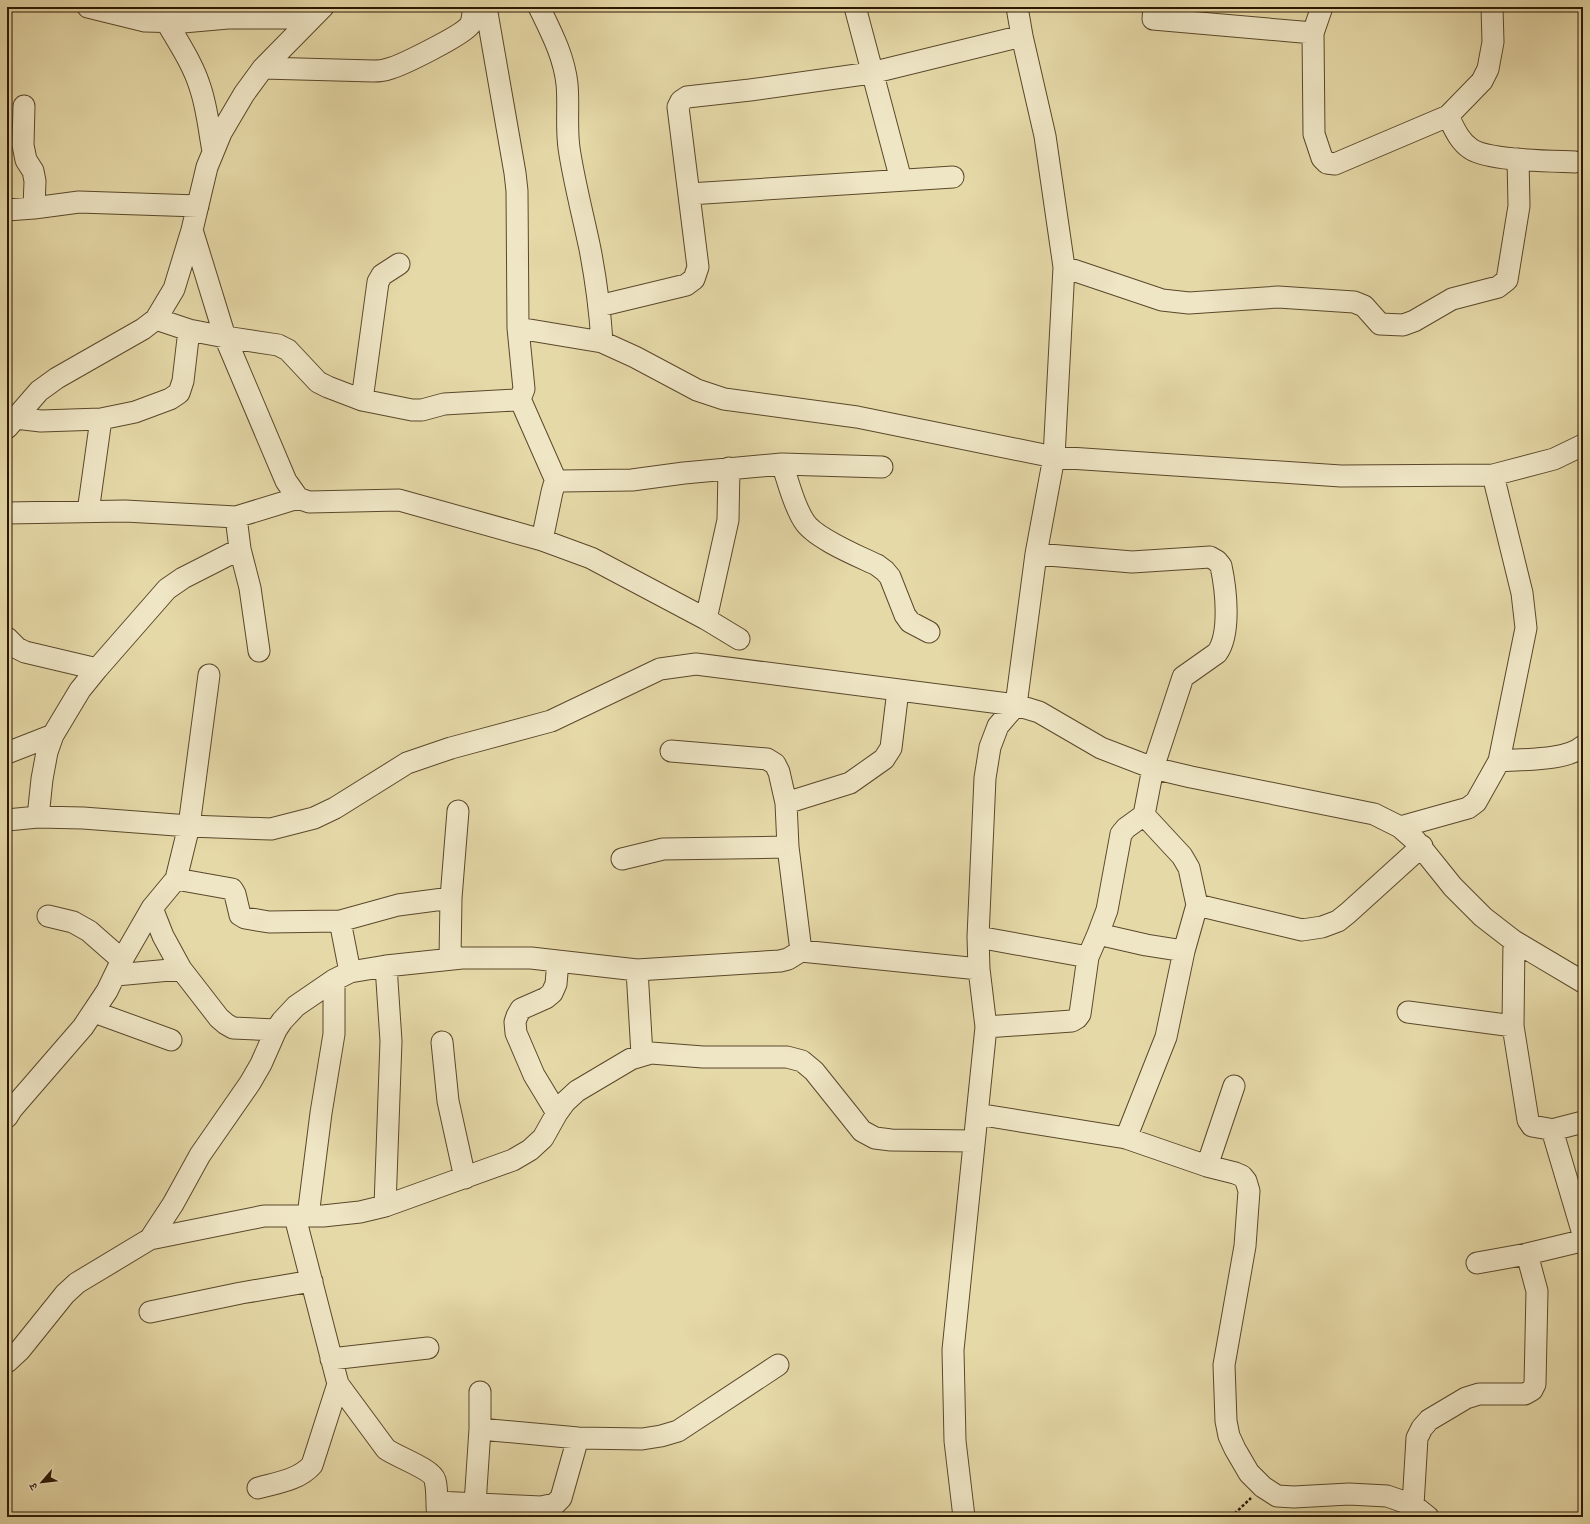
<svg xmlns="http://www.w3.org/2000/svg" width="1590" height="1524" font-family="'Libre Bodoni','Noto Serif Devanagari',serif">
<style>
.lines{fill:none;stroke-linecap:round;stroke-linejoin:round}
.minor-casing{stroke:#5a482a;stroke-width:23}
.path{stroke:#2c1700;stroke-width:2.5;stroke-dasharray:3 2;stroke-linecap:butt}
.minor{stroke:#efe6c6;stroke-width:21}
</style>
<rect width="100%" height="100%" fill="#e6d9a8"/>
<filter id="stains"><feTurbulence type="fractalNoise" baseFrequency=".005" numOctaves="4"/><feColorMatrix values="0 0 0 0 .2 0 0 0 0 .09 0 0 0 0 .02 0 0 0 .5 -.17"/></filter>
<radialGradient id="worn" r=".72"><stop offset=".6" stop-color="#630" stop-opacity="0"/><stop offset="1" stop-color="#630" stop-opacity=".3"/></radialGradient>
<g class="lines">
<g class="minor-casing">
<path id="minor" d="M 88,7 L 145,21 L 183,22 L 228,18 L 312,18
M 539,7 C 551,32 564,56 567,84 C 569,105 566,126 569,148 C 574,182 583,215 590,249 C 596,280 600,311 602,342
M 855,7 L 901,180
M 1154,7 L 1153,19 L 1313,33 L 1322,7
M 166,21 C 178,42 193,64 200,87 C 207,107 209,130 213,151
M 1313,33 L 1314,134 L 1322,158 L 1327,163 L 1335,164 L 1448,116 L 1482,81 L 1488,69 L 1493,42 L 1492,7
M 263,68 L 373,71 C 378,71 383,71 388,69 C 401,66 463,35 470,25 C 473,20 473,13 473,7
M 24,106 L 23,145 L 26,160 L 33,171 L 35,181 L 34,208
M 1448,116 C 1454,128 1459,141 1471,149 C 1489,161 1551,161 1575,162
M 689,194 L 953,177
M 7,210 L 34,208 L 79,202 L 198,206
M 192,230 L 225,337 L 286,481 L 298,498 L 309,502 L 399,500 L 542,540 L 591,558 L 706,619 L 739,639
M 1064,267 L 1162,300 L 1189,303 L 1278,297 L 1354,302 L 1364,306 L 1380,324 L 1403,325 L 1414,321 L 1452,299 L 1498,287 L 1507,280 L 1519,206 L 1518,159
M 599,306 L 686,285 L 694,279 L 698,267 L 678,107 L 681,101 L 687,97 L 750,90 L 871,73 L 1022,36
M 156,319 L 189,330 L 225,337 L 278,345 L 288,350 L 318,382 L 328,387 L 362,400 L 412,410 L 422,410 L 444,404 L 515,400 L 520,399 L 524,389 L 518,328 L 517,191 L 515,173 L 486,7
M 518,328 L 602,342 L 635,357 L 697,390 L 724,399 L 857,417 L 1054,457 L 1341,476 L 1493,475 L 1554,459 L 1583,445
M 520,399 L 557,483
M 362,400 L 378,282 L 382,275 L 399,264
M 15,418 L 41,421 L 101,419 L 135,412 L 170,399 L 179,393 L 183,381 L 189,330
M 7,428 L 39,391 L 57,378 L 143,329 L 156,319 L 174,289 L 192,230 L 207,167 L 221,133 L 244,94 L 263,68 L 323,7
M 782,464 C 789,483 793,504 804,521 C 814,538 858,556 877,565 L 885,571 L 890,577 L 905,615 L 910,622 L 929,632
M 88,512 L 101,419
M 7,513 L 125,511 L 236,517 L 298,498
M 236,517 L 240,549 L 250,588 L 259,651
M 542,540 L 552,492 L 554,485 L 561,481 L 632,480 L 684,473 L 782,464 L 882,467
M 706,619 L 728,520 L 729,468
M 7,638 L 17,648 L 25,652 L 97,669
M 671,751 L 767,759 L 775,764 L 779,772 L 786,803 L 788,847 L 801,951
M 7,753 L 53,735
M 1499,761 C 1522,759 1566,761 1583,746
M 786,803 L 850,783 L 884,759 L 891,748 L 898,690
M 38,817 L 42,779 L 47,752 L 53,735 L 80,690 L 97,669 L 167,589 L 183,578 L 240,549
M 7,820 L 38,817 L 83,818 L 189,826 L 271,829 L 314,818 L 335,808 L 407,763 L 451,748 L 551,721 L 660,669 L 696,664 L 1016,705 L 1039,712 L 1101,748 L 1153,768 L 1191,777 L 1374,814 L 1400,827 L 1416,841 L 1453,887 L 1483,917 L 1514,941 L 1583,982
M 1400,827 L 1468,808 L 1476,802 L 1499,761 L 1526,628 L 1522,593 L 1493,475
M 622,859 L 663,849 L 788,847
M 176,879 L 232,889 L 235,894 L 240,915 L 245,918 L 269,922 L 340,921 L 398,905 L 451,898
M 1197,905 L 1302,930 L 1322,927 L 1338,921 L 1348,913 L 1422,846
M 152,908 L 163,936 L 181,969 L 219,1018 L 226,1024 L 233,1028 L 276,1030
M 48,916 L 73,922 L 89,931 L 122,960
M 340,921 L 350,972
M 1098,934 L 1146,945 L 1184,951
M 978,937 L 1088,957
M 450,958 L 451,898 L 458,811
M 637,970 L 642,1055
M 116,975 L 181,969
M 94,1012 L 171,1040
M 1408,1012 L 1513,1026
M 986,1027 L 1072,1021 L 1077,1018 L 1080,1014 L 1088,957 L 1098,934 L 1107,910 L 1121,834 L 1126,828 L 1144,815 L 1153,768 L 1183,677 L 1217,653 C 1231,634 1226,589 1221,566 L 1217,561 L 1210,557 L 1132,562 L 1036,554
M 442,1042 L 448,1101 L 465,1178
M 557,1113 L 534,1075 L 516,1033 L 515,1022 L 517,1016 L 521,1009 L 546,998 L 552,993 L 556,984 L 558,961
M 977,1114 L 1126,1138 L 1207,1166 L 1235,1173 L 1242,1176 L 1246,1181 L 1249,1191 L 1245,1246 L 1224,1365 L 1226,1421 L 1229,1436 L 1235,1449 L 1249,1473 L 1263,1487 L 1277,1496 L 1294,1497 L 1349,1494 L 1387,1496 L 1413,1505 L 1428,1517
M 7,1117 L 12,1109 L 83,1027 L 107,991 L 122,960 L 152,908 L 176,879 L 189,826 L 209,675
M 1552,1130 L 1583,1122
M 1126,1138 L 1166,1037 L 1184,951 L 1197,905 L 1189,868 L 1182,856 L 1144,815
M 1207,1166 L 1234,1086
M 385,1206 L 391,1041 L 386,966
M 308,1216 L 321,1113 L 334,1034 L 334,980
M 295,1217 L 338,1384 L 386,1449 C 397,1457 432,1469 435,1480 C 438,1492 436,1505 438,1517
M 150,1239 L 264,1216 L 323,1216 L 360,1212 L 385,1206 L 513,1160 L 530,1150 L 543,1138 L 557,1113 L 565,1102 L 577,1091 L 631,1059 L 651,1053 L 703,1057 L 787,1057 L 802,1061 L 814,1071 L 862,1131 L 875,1138 L 891,1140 L 973,1141
M 1477,1263 L 1527,1254 L 1577,1242 L 1582,1238 L 1583,1234 L 1553,1133 L 1549,1129 L 1532,1126 L 1528,1120 L 1513,1026 L 1514,941
M 150,1312 L 241,1293 L 312,1281
M 331,1359 L 428,1348
M 7,1362 L 20,1350 L 65,1294 L 77,1283 L 150,1239 L 173,1204 L 200,1155 L 250,1083 L 261,1064 L 276,1030 L 282,1021 L 296,1006 L 334,980 L 350,972 L 386,966 L 462,958 L 531,958 L 637,970 L 780,961 L 788,959 L 801,951 L 979,969
M 480,1429 L 578,1438 L 642,1439 L 661,1436 L 678,1431 L 778,1365
M 258,1488 C 276,1483 299,1480 312,1465 L 338,1384
M 437,1502 L 541,1507 L 555,1504 L 561,1498 L 578,1438
M 475,1504 L 480,1429 L 480,1392
M 1413,1505 L 1417,1438 L 1422,1428 L 1429,1420 L 1466,1398 L 1479,1394 L 1525,1394 L 1532,1390 L 1535,1384 L 1537,1291 L 1527,1254
M 964,1517 L 955,1441 L 953,1350 L 986,1027 L 979,969 L 978,937 L 985,778 L 990,747 L 998,726 L 1016,705 L 1036,554 L 1054,457 L 1064,267 L 1045,136 L 1022,36 L 1017,7"/>
</g>
<path class="path" d="M 1231,1517 L 1251,1498"/>
<use href="#minor" class="minor"/>
</g>
<rect width="1590" height="1524" fill="none" stroke="#e6d9a8" stroke-width="24"/>
<rect x="8" y="8" width="1574" height="1508" fill="none" stroke="#2c1700" stroke-width="2"/>
<rect x="12" y="12" width="1566" height="1500" fill="none" stroke="#2c1700"/>
<g transform="translate(42 1482) rotate(242)" stroke="#efe6c6" stroke-width="3" paint-order="stroke">
<path d="M0-3L7 15L0 10L-7 15Z" fill="#2c1700"/>
<text y="-6" font-size="11" font-weight="bold" text-anchor="middle" fill="#2c1700">उ</text>
</g>
<rect width="100%" height="100%" filter="url(#stains)"/>
<rect width="100%" height="100%" fill="url(#worn)"/>
</svg>
